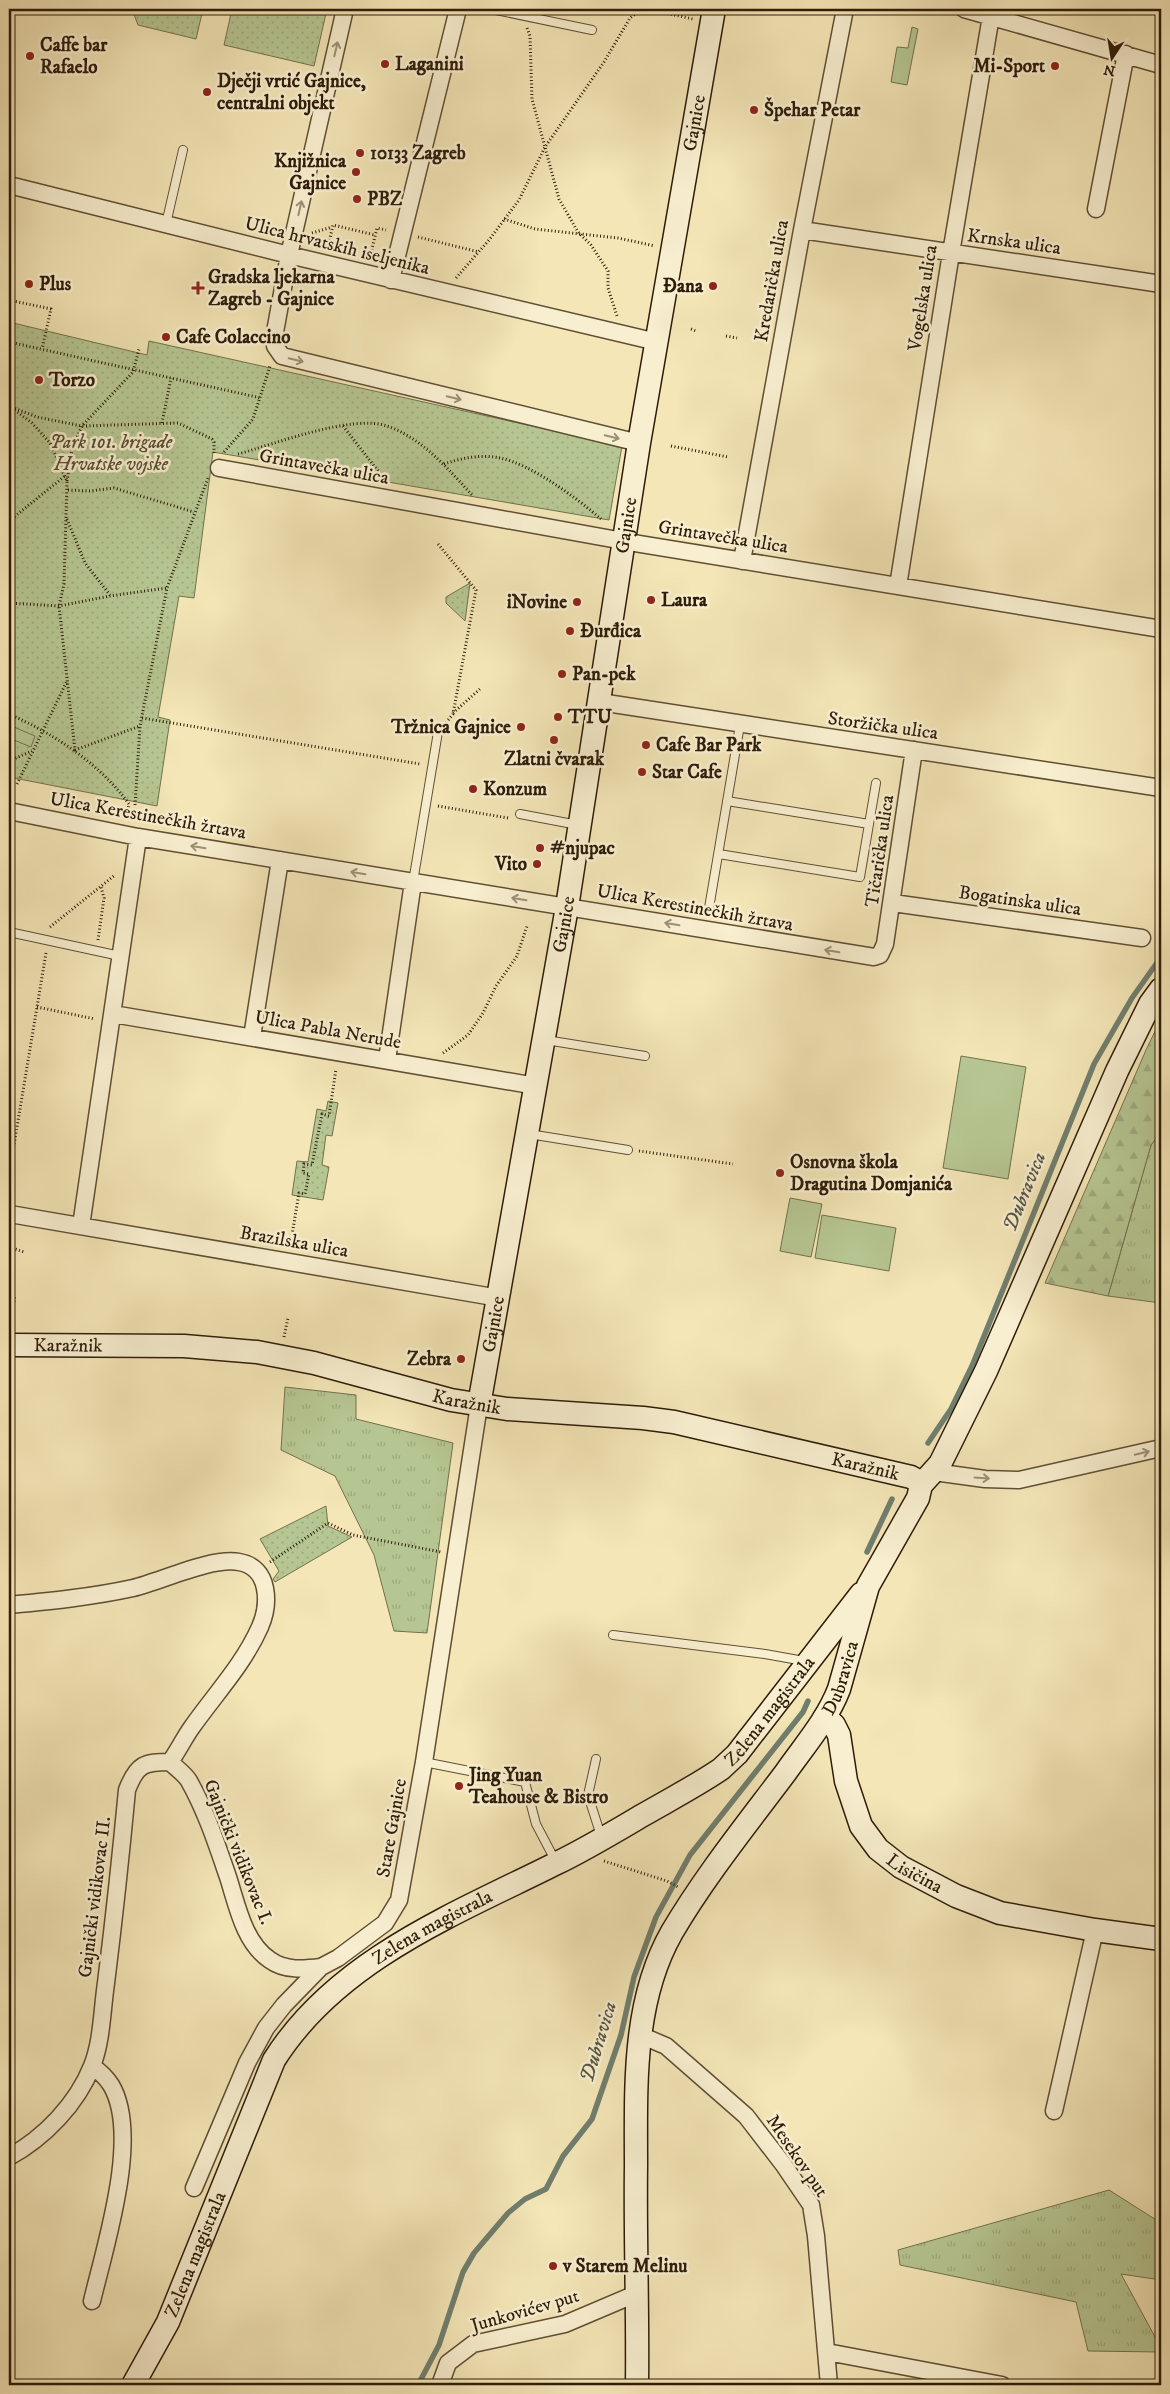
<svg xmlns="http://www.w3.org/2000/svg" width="1170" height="2394" font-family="'IM FELL DW Pica',serif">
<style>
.grass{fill:url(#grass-tufts);stroke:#72714e}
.forest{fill:url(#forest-firs);stroke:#72714e}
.park{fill:url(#park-dots);stroke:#72714e}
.garden{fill:#b6c692;stroke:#72714e}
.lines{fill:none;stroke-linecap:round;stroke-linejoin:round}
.stream{stroke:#707e6e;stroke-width:5.5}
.lane-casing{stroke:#604e34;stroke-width:10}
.street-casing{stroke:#604e34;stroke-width:19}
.secondary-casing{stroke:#2e1c09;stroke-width:25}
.path{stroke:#2e1c09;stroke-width:3;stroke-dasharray:1 2.5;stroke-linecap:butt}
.lane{stroke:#f8efd0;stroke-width:8}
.street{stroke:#f8efd0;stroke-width:16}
.secondary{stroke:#f8efd0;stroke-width:22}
.oneway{stroke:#9d9076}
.poi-dot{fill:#8f2418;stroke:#f8efd0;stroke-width:2}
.labels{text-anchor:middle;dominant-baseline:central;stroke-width:5;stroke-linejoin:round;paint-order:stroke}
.poi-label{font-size:19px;font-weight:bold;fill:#2e1c09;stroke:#f8efd0;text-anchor:start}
.street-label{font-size:19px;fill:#2e1c09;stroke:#f8efd0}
.park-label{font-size:19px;font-style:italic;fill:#574f32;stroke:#f8efd0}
.water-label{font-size:20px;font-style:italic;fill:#545544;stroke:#f8efd0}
</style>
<defs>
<pattern id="grass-tufts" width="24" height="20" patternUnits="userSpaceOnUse" patternTransform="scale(1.25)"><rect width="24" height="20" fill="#b6c692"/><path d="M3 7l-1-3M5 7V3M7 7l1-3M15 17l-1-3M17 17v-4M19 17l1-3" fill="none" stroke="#9daa7d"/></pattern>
<pattern id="forest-firs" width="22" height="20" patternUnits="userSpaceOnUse" patternTransform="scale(1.25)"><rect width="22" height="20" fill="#b6c692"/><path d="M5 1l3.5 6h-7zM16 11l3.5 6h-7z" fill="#9daa7d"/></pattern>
<pattern id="park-dots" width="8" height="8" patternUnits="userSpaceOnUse" patternTransform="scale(1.25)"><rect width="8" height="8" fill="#b6c692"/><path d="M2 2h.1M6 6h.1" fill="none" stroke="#9daa7d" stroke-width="1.8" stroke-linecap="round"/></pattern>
</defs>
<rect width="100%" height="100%" fill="#f4e6b7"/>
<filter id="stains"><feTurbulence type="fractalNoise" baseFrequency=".004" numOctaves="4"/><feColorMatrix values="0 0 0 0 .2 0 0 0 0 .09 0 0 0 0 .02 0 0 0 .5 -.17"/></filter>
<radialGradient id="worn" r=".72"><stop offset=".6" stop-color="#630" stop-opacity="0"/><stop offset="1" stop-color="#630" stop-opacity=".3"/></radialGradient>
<path class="grass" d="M 1161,1132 L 1161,1303 L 1108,1296 L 1151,1145 Z
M 285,1387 L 356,1395 L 356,1419 L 453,1443 L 427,1633 L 394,1631 L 374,1555 L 335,1476 L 281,1450 Z
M 1109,2190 L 1161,2223 L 1161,2280 L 1121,2274 L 1161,2348 L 1161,2352 L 1088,2351 L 1076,2302 L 900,2265 L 898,2250 Z"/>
<path class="forest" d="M 1161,1019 L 1161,1132 L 1151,1145 L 1108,1296 L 1045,1283 L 1146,1050 Z"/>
<path class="park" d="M 132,9 L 203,9 L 196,39 L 138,25 Z
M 232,9 L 327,9 L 314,66 L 224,45 Z
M 9,322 L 147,355 L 149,341 L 622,446 L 609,520 L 213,452 L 194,598 L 179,596 L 158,717 L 170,720 L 157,806 L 9,777 Z
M 470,583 L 465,621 L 446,603 L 446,597 Z
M 328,1101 L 338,1103 L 332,1136 L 326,1135 L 322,1165 L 329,1167 L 323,1200 L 292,1195 L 297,1161 L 308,1162 L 317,1109 L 326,1111 Z
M 326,1506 L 328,1526 L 352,1537 L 275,1582 L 273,1579 L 279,1571 L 260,1539 Z"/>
<path class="garden" d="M 912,27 L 918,29 L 907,85 L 891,82 L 897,47 L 908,48 Z
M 9,725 L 35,736 L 31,747 L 9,738 Z
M 961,1056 L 1026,1067 L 1008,1179 L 943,1168 Z
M 790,1198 L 822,1204 L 811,1257 L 780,1251 Z
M 822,1215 L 896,1228 L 889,1271 L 815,1258 Z"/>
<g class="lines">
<path class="stream" d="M 928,1443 L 951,1409 L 972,1366 L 1094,1064 L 1132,998 L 1161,957
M 867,1552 L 892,1499
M 418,2385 L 439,2345 L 463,2272 L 474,2253 L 508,2213 L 525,2199 L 546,2189 L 563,2156 L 592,2119 L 621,2035 L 634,1977 L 656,1917 L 690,1855 L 803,1712 L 808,1701"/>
<g class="lane-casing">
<path id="lane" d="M 491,9 L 592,30
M 166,224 L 183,150
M 727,801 L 869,824
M 520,814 L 578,825
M 719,854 L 860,877 L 876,783
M 413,882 L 438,732
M 709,908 L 740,725
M 9,932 L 120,956
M 546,1040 L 645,1056
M 529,1134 L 628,1150
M 613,1635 L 765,1654 L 804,1661
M 596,1759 L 588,1795 L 601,1836
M 424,1762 L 525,1782 L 536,1824 L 556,1862"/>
</g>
<g class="street-casing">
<path id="street" d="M 345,9 L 289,255 L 275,332 L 275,346 L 282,356 L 639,443
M 964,9 L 1161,65
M 9,185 L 289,255 L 657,342
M 1096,209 L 1126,54
M 802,230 L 1161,284
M 391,280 L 458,9
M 219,468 L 640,544 L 1161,629
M 742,561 L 802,230 L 845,9
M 898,586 L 951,253 L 991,16
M 600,702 L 1161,788
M 9,811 L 138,837 L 874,957 L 880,955 L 885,944 L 914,750
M 893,903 L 1142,938
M 113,1014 L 536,1086
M 252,1037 L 280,860
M 387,1060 L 413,882
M 10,1214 L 499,1298
M 81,1226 L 138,837
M 934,1472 L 985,1479 L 1019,1480 L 1161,1448
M 9,1605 C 50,1601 92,1597 133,1588 C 162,1581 211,1557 239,1562 C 270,1567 270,1604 260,1627 C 243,1665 216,1693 192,1727 C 184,1738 178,1751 170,1762
M 170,1762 C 176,1768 185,1774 189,1781 C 206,1811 217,1845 228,1877 C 237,1905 244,1943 270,1960 C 285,1971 304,1969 321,1967
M 640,2035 L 666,2046 L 746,2116 L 783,2164 L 811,2205 L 816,2236 L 829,2385
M 1054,2111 L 1095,1930
M 9,2157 C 44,2138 77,2104 92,2066 C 102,2041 102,2010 106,1983 C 114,1919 121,1854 127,1790 C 137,1764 144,1762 170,1762
M 194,2188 L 247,2063 L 266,2028 L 284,2005 L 321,1967 L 338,1958 L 385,1923 L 399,1900 L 424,1762 L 479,1405
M 92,2301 C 105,2246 141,2135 111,2085 C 106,2077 99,2071 92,2066
M 827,2352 L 1002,2385
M 440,2385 L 448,2363 L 473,2344 L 565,2324 L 638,2293"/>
</g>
<g class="secondary-casing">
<g id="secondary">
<path id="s1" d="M 9,1345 L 184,1346 L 257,1352 L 314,1363 L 451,1400 L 507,1409 L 643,1418 L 674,1422 L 911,1477 L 918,1481 L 921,1485"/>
<path id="s2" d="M 479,1405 L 567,907 L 639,443 L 714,9"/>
<path id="s3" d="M 825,1717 L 834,1725 L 839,1735 L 846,1781 L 861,1826 L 878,1849 L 901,1867 L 956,1896 L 1000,1913 L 1095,1930 L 1161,1939"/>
<path id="s4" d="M 133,2385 L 168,2322 L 274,2060 C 337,1960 455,1914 557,1863 C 586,1849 614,1832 643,1815 C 669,1800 696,1786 721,1769 L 737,1754 L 861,1594"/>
<path id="s5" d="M 637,2385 C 638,2312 635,2239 636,2166 C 636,2088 632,2002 672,1932 C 705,1876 747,1824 786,1772 C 805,1745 827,1720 839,1689 L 868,1586 L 918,1498 L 921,1485 L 940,1464 L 986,1371 L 1117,1071 L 1150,1004 L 1161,989"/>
</g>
</g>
<path class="path" d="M 647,9 L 693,19
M 527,28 L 530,36 L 532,99 L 559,199 L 578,232 L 591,245 L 608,271 L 608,288 L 617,316
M 504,219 L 535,229 L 618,238 L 655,246
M 312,233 L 332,227
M 418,237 L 479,252
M 328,247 L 333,225 L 375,235
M 370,257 L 377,228 L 386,230
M 456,278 L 489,240 L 519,200 L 545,147 L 604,62 L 630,18 L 642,9
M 9,300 L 51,309 L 42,349
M 691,329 L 696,331
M 726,336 L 737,338
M 9,342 L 261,398
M 9,400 L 14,408 L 37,417 L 82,426 L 178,423 L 212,439 L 214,442 L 214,453
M 9,406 L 32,423 L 50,443 L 67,481 L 64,584 L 59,606 L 75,750 L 140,726
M 162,423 L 171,378
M 343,426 L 386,481
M 671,446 L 728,457
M 224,452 L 253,419 L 270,366
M 238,454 C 275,444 352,414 387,426 C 422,438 448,469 472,495
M 444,464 C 461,458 482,454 500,458 C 531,464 578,499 601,519
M 67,481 L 72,449 L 82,426 L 133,372 L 139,349
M 68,490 L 90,491 L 114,488 L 194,512
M 67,519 L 85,563 L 110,595
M 9,521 L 65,476
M 438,544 L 476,590 L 453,714 L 445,724
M 9,603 L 59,606 L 110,596 L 166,588
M 453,713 L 481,688
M 9,714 C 54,734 99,763 129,804 L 126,819
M 142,718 L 420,764
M 9,761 L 32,751
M 17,784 L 67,681
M 135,805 L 140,726 L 167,588 L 208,478
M 438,806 L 508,818
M 50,927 L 115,875
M 98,940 L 104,898 L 101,887
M 37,1007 L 95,1019
M 443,1053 L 468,1035 L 483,1013 L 496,986 L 517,956 L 527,926
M 639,1151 L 733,1164
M 9,1175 L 46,953
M 292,1235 L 299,1193 L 305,1194 L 309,1174 L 303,1173 L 304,1164 L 312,1165 L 322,1114 L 329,1116 L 336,1069
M 9,1247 L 24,1252
M 10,1326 L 15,1295
M 284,1337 L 288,1318
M 270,1562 L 328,1523 L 353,1535 L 441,1552
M 604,1861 L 667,1881 L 678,1887"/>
<use href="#lane" class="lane"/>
<use href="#street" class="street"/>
<use href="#secondary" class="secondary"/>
</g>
<defs><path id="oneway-shaft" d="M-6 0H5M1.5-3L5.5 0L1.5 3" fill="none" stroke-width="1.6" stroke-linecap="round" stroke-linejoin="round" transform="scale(1.25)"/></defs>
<g class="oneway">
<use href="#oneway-shaft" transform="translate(336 49) rotate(-77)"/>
<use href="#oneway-shaft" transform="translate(300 208) rotate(-77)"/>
<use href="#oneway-shaft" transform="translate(296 360) rotate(14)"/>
<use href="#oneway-shaft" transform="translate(454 398) rotate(14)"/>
<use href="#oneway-shaft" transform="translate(612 437) rotate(14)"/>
<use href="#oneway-shaft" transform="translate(198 847) rotate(-171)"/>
<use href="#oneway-shaft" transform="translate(358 873) rotate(-171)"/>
<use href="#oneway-shaft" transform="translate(519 899) rotate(-171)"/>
<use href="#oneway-shaft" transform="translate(672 924) rotate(-170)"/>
<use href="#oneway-shaft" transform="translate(832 951) rotate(-170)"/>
<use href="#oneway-shaft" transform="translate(1142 1453) rotate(-13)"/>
<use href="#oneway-shaft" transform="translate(982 1478) rotate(4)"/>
</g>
<g class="poi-dot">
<circle cx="30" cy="56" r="5"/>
<circle cx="385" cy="64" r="5"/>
<circle cx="1055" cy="66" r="5"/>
<circle cx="207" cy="92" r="5"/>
<circle cx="754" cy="110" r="5"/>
<circle cx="360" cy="153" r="5"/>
<circle cx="356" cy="172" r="5"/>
<circle cx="357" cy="199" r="5"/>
<circle cx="29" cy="284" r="5"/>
<circle cx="713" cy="286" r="5"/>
<path d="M195.5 280.5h5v5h5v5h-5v5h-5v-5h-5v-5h5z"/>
<circle cx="166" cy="337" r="5"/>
<circle cx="39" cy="380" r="5"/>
<circle cx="651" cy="600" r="5"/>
<circle cx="577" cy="602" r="5"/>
<circle cx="570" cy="631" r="5"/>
<circle cx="562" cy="674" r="5"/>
<circle cx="558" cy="717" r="5"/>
<circle cx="521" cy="727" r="5"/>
<circle cx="554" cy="740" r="5"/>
<circle cx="646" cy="745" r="5"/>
<circle cx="642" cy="772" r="5"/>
<circle cx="473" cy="789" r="5"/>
<circle cx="540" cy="848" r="5"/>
<circle cx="537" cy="864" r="5"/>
<circle cx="780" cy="1173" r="5"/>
<circle cx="461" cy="1359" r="5"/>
<circle cx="459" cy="1786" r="5"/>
<circle cx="553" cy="2266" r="5"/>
</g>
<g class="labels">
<g class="poi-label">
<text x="40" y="45">Caffe bar<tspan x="40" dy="22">Rafaelo</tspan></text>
<text x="395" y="64">Laganini</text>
<text x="1045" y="66" text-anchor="end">Mi-Sport</text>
<text x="217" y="81">Dječji vrtić Gajnice,<tspan x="217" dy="22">centralni objekt</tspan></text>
<text x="764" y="110">Špehar Petar</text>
<text x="370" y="153">10133 Zagreb</text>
<text x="346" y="161" text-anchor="end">Knjižnica<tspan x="346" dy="22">Gajnice</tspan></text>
<text x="367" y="199">PBZ</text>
<text x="208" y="277">Gradska ljekarna<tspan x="208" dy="22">Zagreb - Gajnice</tspan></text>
<text x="39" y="284">Plus</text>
<text x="703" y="286" text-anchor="end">Đana</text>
<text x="176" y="337">Cafe Colaccino</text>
<text x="49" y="380">Torzo</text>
<text x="661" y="600">Laura</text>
<text x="567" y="602" text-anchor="end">iNovine</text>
<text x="580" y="631">Đurđica</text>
<text x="572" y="674">Pan-pek</text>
<text x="568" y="717">TTU</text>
<text x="511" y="727" text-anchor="end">Tržnica Gajnice</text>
<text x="656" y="745">Cafe Bar Park</text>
<text x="554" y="759" text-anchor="middle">Zlatni čvarak</text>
<text x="652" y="772">Star Cafe</text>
<text x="483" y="789">Konzum</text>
<text x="550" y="848">#njupac</text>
<text x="527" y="864" text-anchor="end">Vito</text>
<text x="790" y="1162">Osnovna škola<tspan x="790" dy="22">Dragutina Domjanića</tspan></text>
<text x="451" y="1359" text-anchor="end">Zebra</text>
<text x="469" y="1775">Jing Yuan<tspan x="469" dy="22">Teahouse &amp; Bistro</tspan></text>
<text x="563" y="2266">v Starem Melinu</text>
</g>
<g class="street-label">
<text stroke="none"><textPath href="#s2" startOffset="1300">Gajnice</textPath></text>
<text transform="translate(1014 242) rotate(8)">Krnska ulica</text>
<text transform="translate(337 246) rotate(14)">Ulica hrvatskih iseljenika</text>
<text transform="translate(772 281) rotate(-80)">Kredarička ulica</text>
<text transform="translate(923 298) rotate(-81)">Vogelska ulica</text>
<text transform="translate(324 467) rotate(10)">Grintavečka ulica</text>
<text stroke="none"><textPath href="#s2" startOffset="892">Gajnice</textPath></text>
<text transform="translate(723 537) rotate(9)">Grintavečka ulica</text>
<text transform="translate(883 726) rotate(8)">Storžička ulica</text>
<text transform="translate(148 816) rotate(10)">Ulica Kerestinečkih žrtava</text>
<text transform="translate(880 851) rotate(-82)">Tičarička ulica</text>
<text transform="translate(1020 901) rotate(8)">Bogatinska ulica</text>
<text transform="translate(695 908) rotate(10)">Ulica Kerestinečkih žrtava</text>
<text stroke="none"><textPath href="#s2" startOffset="488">Gajnice</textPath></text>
<text transform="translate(328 1030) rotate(10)">Ulica Pabla Nerude</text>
<text transform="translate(294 1242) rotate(10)">Brazilska ulica</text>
<text stroke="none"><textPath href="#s2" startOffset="82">Gajnice</textPath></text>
<text stroke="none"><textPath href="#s1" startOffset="59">Karažnik</textPath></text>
<text stroke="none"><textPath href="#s1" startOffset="464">Karažnik</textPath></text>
<text stroke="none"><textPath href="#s1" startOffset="869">Karažnik</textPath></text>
<text stroke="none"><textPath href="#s5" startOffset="765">Dubravica</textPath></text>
<text stroke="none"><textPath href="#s4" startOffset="969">Zelena magistrala</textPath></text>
<text transform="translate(392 1828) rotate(-80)">Stare Gajnice</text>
<text transform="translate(238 1852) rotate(68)">Gajnički vidikovac I.</text>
<text stroke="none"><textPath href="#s3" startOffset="190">Lisičina</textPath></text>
<text transform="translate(95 1897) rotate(-83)">Gajnički vidikovac II.</text>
<text stroke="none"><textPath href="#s4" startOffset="564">Zelena magistrala</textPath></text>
<text transform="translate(797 2156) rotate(56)">Mesekov put</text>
<text stroke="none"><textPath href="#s4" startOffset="145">Zelena magistrala</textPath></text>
<text transform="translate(525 2311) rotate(-16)">Junkovićev put</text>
</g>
<g class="park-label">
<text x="111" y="442">Park 101. brigade<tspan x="111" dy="22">Hrvatske vojske</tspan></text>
</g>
<g class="water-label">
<text transform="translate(1025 1192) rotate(-68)">Dubravica</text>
<text transform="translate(599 2042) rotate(-73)">Dubravica</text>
</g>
</g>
<rect width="1170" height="2394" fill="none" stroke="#f4e6b7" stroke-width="30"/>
<rect x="10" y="10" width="1150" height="2374" fill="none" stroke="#2e1c09" stroke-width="2.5"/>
<rect x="15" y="15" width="1140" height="2364" fill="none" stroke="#2e1c09"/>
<g transform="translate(1112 58) rotate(192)" stroke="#f8efd0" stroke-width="4" paint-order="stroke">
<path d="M0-4L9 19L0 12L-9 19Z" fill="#2e1c09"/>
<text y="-8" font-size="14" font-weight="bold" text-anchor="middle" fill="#2e1c09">N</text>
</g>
<rect width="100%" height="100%" filter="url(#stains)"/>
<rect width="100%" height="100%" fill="url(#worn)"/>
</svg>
